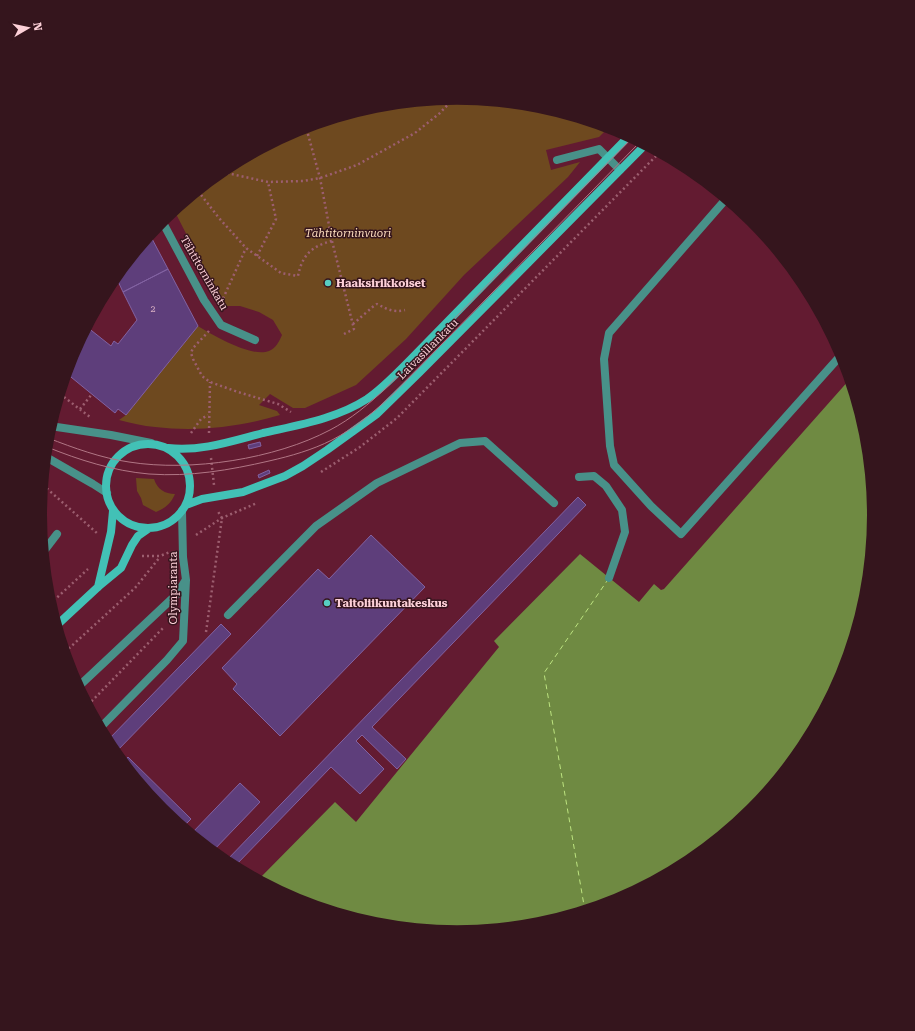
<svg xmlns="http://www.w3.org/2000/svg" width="915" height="1031" font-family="'Roboto Serif',serif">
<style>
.green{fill:#6e491f}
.water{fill:#6f8a42}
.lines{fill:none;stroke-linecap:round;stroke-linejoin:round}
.ferry{stroke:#bde480;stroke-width:1;stroke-dasharray:5 4;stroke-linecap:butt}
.building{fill:#5e3e7b;stroke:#8262a2}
.path{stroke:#9c5e6f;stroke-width:2.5;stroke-dasharray:2 3;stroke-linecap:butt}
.service{stroke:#489189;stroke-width:8}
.minor{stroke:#489189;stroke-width:8}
.tertiary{stroke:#489189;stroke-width:8}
.secondary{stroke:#42c1b6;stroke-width:8}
.tram{stroke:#b17685;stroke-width:1}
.poi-dot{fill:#57cec2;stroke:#35151d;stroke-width:1.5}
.labels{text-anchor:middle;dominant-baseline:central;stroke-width:3;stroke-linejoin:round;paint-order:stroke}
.number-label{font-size:9px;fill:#d5acc1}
.park-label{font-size:11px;font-style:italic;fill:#fedebf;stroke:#35151d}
.street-label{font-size:11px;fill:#fdd0d8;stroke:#35151d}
.poi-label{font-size:11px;font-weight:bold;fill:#fdd0d8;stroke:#35151d;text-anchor:start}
</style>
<rect width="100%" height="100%" fill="#631b31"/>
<path class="green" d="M 458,98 L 539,106 L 609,127 L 599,137 L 546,150 L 551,170 L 580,162 L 568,177 L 464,275 L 406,339 L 356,385 L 305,408 L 293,408 L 270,394 L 259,405 L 277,411 L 280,415 C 240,427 197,432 155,427 C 143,426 131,423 119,420 L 126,415 L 198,326 C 212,335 252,358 269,351 C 276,348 279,342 282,335 L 273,320 L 259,312 L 240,306 L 223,306 L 174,210 L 226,168 L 298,130 L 376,106 Z
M 136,478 L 154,479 C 157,489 165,494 175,494 C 171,503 166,508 156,512 L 143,505 L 141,498 L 137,491 Z"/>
<path class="water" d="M 850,379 L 867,434 L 875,516 L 867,597 L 843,675 L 805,748 L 753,811 L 689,863 L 617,901 L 539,925 L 457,933 L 376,925 L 298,901 L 258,880 L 335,802 L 356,822 L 499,647 L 494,641 L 580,554 L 639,602 L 654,584 L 661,590 L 664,589 Z"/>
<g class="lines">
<path class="ferry" d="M 585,911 L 544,673 L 607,581"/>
</g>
<path class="building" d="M 150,235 L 168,269 L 123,292 L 116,277 Z
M 168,269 L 198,326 L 126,415 L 118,409 L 115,413 L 66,373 L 72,356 L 87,327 L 111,346 L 114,341 L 118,344 L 137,320 L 123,292 Z
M 260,442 L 261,446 L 249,449 L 248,445 Z
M 269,470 L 270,473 L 259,478 L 258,475 Z
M 578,497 L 586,505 L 372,727 L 406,759 L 397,769 L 362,735 L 356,741 L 384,769 L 360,794 L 331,767 L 234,867 L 225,862 Z
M 371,535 L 425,587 L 280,736 L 233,689 L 237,684 L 222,668 L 318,569 L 329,579 Z
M 221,624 L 231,634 L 115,753 L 107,741 Z
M 128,757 L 191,819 L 183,827 L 162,811 L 123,762 Z
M 240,783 L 260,802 L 212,852 L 183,827 L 184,826 L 192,833 Z"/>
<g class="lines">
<path class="path" d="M 222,172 L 268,182 L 303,181 L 320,178 L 357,165 L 415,133 L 440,113 L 454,98
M 198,191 L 219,218 L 246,248 L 281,273 L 298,276 C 302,255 312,246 332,241 L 320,178 L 306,127
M 332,241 L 354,329 L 344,334
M 257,256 L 276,219 L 268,182
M 221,303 L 246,248
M 353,324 C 358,320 373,306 377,304 C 387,309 393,313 405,310
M 209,331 L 193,348 L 191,353 L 193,359 L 202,376 L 210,382 L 238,392 L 278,404 L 291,412
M 66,374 L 67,374
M 60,394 L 90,417
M 80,409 L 92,394
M 191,433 L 201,419 L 208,415
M 209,433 L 210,382
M 211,458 L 214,485
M 321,472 L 360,447 L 397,418 L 660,152
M 43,485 L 98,534
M 196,535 L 222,518 L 257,503
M 142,556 L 160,556 L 170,552
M 50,604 L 88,569
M 206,632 L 222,518 L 217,510
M 65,652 L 135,588 L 160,557
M 88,705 L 163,628"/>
<path class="service" d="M 557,160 L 599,149 L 620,170
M 726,199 L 609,333 L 604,359 L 610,446 L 614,465 L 651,506 L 681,534 L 842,354
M 579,477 L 594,476 L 606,486 L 622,510 L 625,532 L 609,578
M 44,551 L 57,534
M 228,615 L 316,526 L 377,483 L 460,443 L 485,441 L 554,503"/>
<path class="minor" d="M 162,221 L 204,300 L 221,325 L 255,340
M 78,687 L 177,594 L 185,581
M 100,728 L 167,660 L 183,641 L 186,580 L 183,557 L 182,511"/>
<path class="tertiary" d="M 50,426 L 111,435 L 151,443
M 46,457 L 93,484 L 107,493"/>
<path class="secondary" d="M106 486a42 42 0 1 1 84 0a42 42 0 1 1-84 0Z
M 168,448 C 200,452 232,441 263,433 C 298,425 336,419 367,399 C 383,388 396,374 410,360 L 629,136
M 186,505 L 202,499 L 243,492 L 285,476 L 303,466 L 327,450 L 377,414 L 420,372 L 645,145
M 98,587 L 111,532 L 113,511
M 57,625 L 98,587 L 121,568 L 132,545 L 138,536 L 148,529"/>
<path class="tram" d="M 48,438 C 74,448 101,458 129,462 C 191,472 275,459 330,430 C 351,419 369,404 386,388 L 632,138
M 47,447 C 79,460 114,471 149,474 C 190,477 230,470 269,461 C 291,456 312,450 332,440 C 355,428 374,412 392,395 L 640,142"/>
</g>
<g class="poi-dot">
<circle cx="328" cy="283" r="4"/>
<circle cx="327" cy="603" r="4"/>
</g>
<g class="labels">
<g class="number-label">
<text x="153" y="309">2</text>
</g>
<g class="park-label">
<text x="348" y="233">Tähtitorninvuori</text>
</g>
<g class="street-label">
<text transform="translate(204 273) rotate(60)">Tähtitorninkatu</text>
<text transform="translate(428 349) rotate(-45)">Laivasillankatu</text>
<text transform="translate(173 588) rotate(-90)">Olympiaranta</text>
</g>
<g class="poi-label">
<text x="336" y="283">Haaksirikkoiset</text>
<text x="335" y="603">Taitoliikuntakeskus</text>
</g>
</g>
<path d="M0 0H915V1031H0ZM47 515a410 410 0 1 1 820 0a410 410 0 1 1-820 0Z" fill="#35151d" fill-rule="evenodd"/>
<g transform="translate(28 28) rotate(81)" stroke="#35151d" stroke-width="3" paint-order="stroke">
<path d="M0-3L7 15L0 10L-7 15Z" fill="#fdd0d8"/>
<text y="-6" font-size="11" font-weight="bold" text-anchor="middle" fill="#fdd0d8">N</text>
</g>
</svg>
